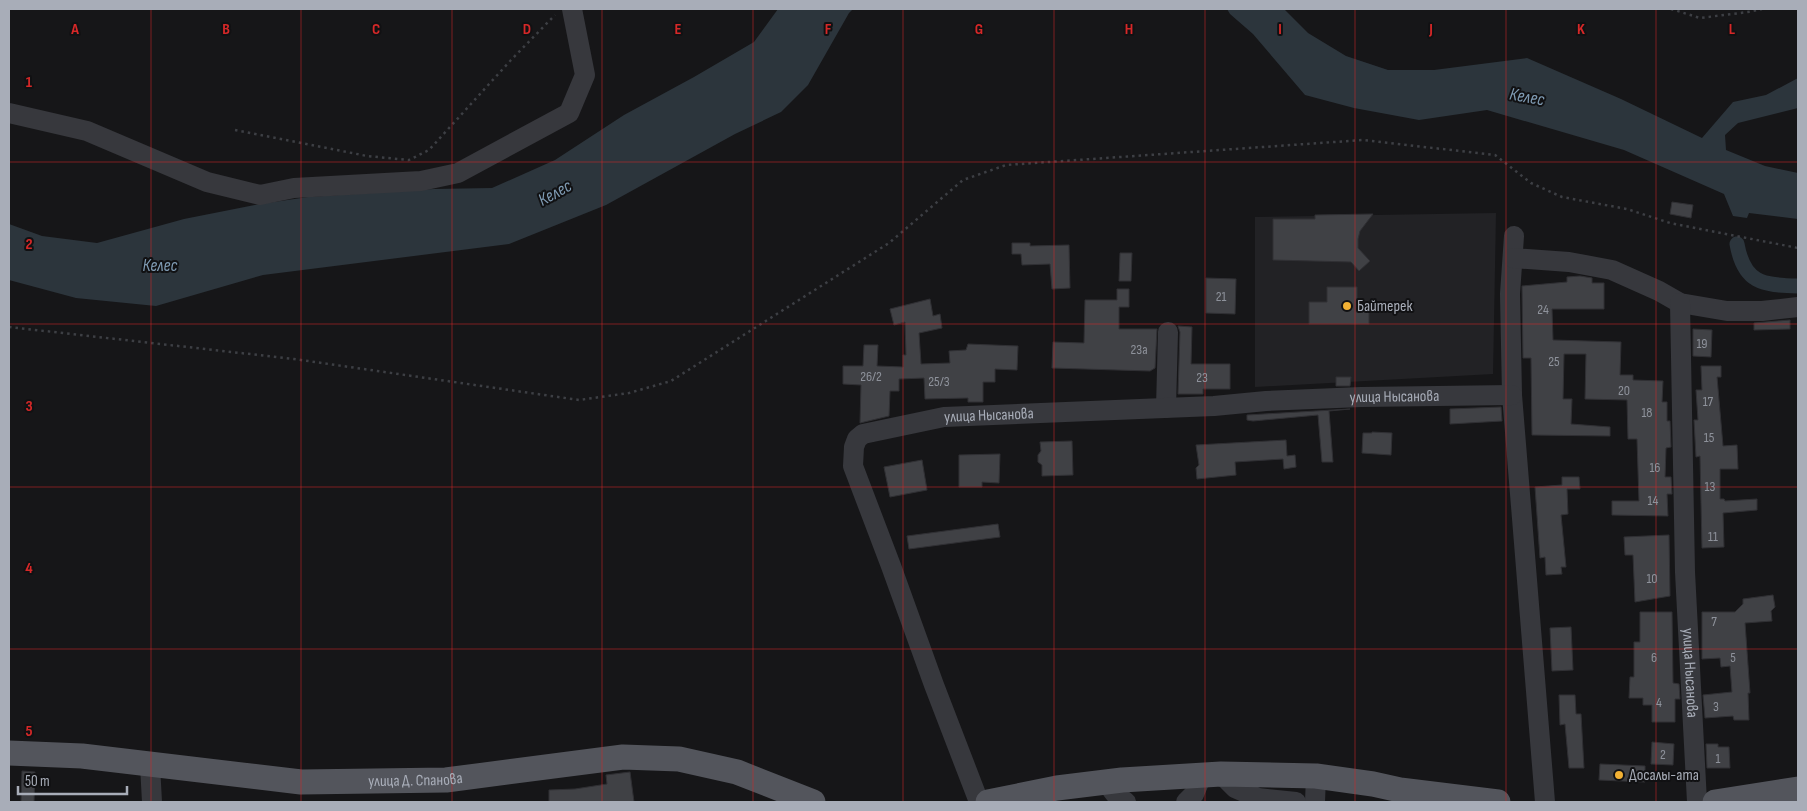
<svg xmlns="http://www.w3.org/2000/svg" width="1807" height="811" font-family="'Sofia Sans Condensed',sans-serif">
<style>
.built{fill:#222225}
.water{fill:#2c353c}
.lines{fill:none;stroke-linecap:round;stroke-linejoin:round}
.canal{stroke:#2c353c;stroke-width:15}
.building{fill:#404145;stroke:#303034}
.path{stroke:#3d3f44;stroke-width:2.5;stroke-dasharray:2.5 4;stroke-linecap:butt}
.minor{stroke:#37383d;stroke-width:20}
.major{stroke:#53555c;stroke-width:25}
.grid{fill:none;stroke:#d62828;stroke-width:1;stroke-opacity:0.55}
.poi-dot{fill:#f2b134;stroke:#111113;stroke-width:2}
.labels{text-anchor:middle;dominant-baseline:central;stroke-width:4;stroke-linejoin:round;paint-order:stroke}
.number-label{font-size:14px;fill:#8e929b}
.poi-label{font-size:16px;fill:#a8adb8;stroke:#111113;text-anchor:start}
.street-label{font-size:16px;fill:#a8adb8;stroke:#111113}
.water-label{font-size:18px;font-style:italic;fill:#7f9bb3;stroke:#111113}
.grid-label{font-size:16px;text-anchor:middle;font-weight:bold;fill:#d62828;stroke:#111113;stroke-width:4;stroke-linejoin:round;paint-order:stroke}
</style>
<rect width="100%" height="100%" fill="#161618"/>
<path class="built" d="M 1496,213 L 1493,374 L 1255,387 L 1255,217 Z"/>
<path class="water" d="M 778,9 L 853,9 L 849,13 L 808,85 L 781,112 L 735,134 L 606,205 L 509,244 L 263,275 L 156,306 L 76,298 L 9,280 L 9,224 L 42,236 L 97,243 L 184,219 L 260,204 L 308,197 L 434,189 L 492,188 L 555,160 L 624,115 L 694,77 L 754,42 Z
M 1227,9 L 1284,9 L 1308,33 L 1346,56 L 1388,70 L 1434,70 L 1527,58 L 1621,99 L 1702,138 L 1733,102 L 1766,95 L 1798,78 L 1798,108 L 1738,123 L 1725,135 L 1726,150 L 1765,166 L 1798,173 L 1798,219 L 1749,213 L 1747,218 L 1733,216 L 1724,194 L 1624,150 L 1487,110 L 1419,120 L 1354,108 L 1305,95 L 1253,34 L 1230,14 Z"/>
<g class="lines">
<path class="canal" d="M 1737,244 C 1744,283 1762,285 1798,286"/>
</g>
<path class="building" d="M 1672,202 L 1693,205 L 1691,218 L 1670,214 Z
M 1373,214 L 1360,231 L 1358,239 L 1358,248 L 1370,261 L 1359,271 L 1351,262 L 1273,260 L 1273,219 L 1315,219 L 1315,215 Z
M 1012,243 L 1030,243 L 1030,246 L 1069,245 L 1070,288 L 1052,289 L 1050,264 L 1022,265 L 1021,254 L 1012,254 Z
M 1120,253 L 1132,253 L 1131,281 L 1119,281 Z
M 1580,276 L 1592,278 L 1592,283 L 1604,283 L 1604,309 L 1552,309 L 1553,340 L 1621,342 L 1620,375 L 1633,375 L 1633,380 L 1663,381 L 1662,402 L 1667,402 L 1667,421 L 1670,421 L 1671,447 L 1666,448 L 1665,477 L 1671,477 L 1672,494 L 1667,494 L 1668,516 L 1612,515 L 1612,501 L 1639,501 L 1637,439 L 1628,439 L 1627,400 L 1585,399 L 1586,354 L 1564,354 L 1563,399 L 1572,399 L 1571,424 L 1610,427 L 1610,436 L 1532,435 L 1531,358 L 1523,358 L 1522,286 L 1567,282 L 1567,277 Z
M 1206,278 L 1236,279 L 1235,314 L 1206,313 Z
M 1327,287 L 1357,287 L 1357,303 L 1367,307 L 1369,311 L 1369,324 L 1309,324 L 1309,302 L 1327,302 Z
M 1117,289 L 1129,289 L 1129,307 L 1119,307 L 1119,329 L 1157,329 L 1155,368 L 1150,371 L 1052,368 L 1053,342 L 1084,343 L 1085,300 L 1117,300 Z
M 930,299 L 933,316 L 940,314 L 942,328 L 919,333 L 921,364 L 950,363 L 949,351 L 966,350 L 968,344 L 1018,346 L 1017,370 L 995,369 L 995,382 L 983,382 L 983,402 L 968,402 L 968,398 L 925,399 L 924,378 L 899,379 L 899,391 L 890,391 L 889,416 L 860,423 L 861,385 L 843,384 L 843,366 L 863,366 L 864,345 L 878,345 L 877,366 L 903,367 L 903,355 L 906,355 L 905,322 L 894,325 L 890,309 Z
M 1790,320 L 1790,329 L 1754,330 L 1754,323 Z
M 1178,326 L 1192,327 L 1191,364 L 1230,364 L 1230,389 L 1203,389 L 1203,394 L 1178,394 L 1180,332 Z
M 1693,329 L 1712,330 L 1711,357 L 1693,356 Z
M 1701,366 L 1721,366 L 1721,377 L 1717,377 L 1723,446 L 1737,445 L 1738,469 L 1720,469 L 1720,499 L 1724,499 L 1725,501 L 1757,499 L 1757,510 L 1723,513 L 1724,547 L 1702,548 L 1700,456 L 1696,457 L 1694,420 L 1698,420 L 1696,390 L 1702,390 Z
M 1336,377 L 1351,377 L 1350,386 L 1336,386 Z
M 1501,407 L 1502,421 L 1450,424 L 1450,409 Z
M 1350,409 L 1329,411 L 1333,462 L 1322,462 L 1318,415 L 1253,421 L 1247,420 L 1247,415 Z
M 1372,432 L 1392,433 L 1391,455 L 1362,453 L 1363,433 L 1372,433 Z
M 1286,440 L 1287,456 L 1295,455 L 1296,467 L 1284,469 L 1283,459 L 1235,462 L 1236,475 L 1197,479 L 1196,468 L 1199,465 L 1196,445 Z
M 1072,441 L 1073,475 L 1042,476 L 1042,465 L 1038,462 L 1038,455 L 1041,451 L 1040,442 Z
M 1000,454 L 999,483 L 982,482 L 982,487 L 959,487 L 959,455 Z
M 922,460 L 927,490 L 890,497 L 884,467 Z
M 1562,477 L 1579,477 L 1580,489 L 1567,489 L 1568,514 L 1561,515 L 1566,567 L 1561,567 L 1562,574 L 1546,575 L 1545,557 L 1540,558 L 1535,487 L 1562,485 Z
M 998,524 L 1000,537 L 909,549 L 907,536 Z
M 1669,535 L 1670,596 L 1635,602 L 1633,555 L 1625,555 L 1624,537 Z
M 1773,595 L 1775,607 L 1771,611 L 1772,621 L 1745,623 L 1750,693 L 1748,693 L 1749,720 L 1734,720 L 1733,716 L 1705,718 L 1703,695 L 1732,692 L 1730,666 L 1721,667 L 1720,658 L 1702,659 L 1702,612 L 1735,612 L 1743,604 L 1743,599 Z
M 1640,612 L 1672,612 L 1673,683 L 1679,684 L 1680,699 L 1675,699 L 1675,722 L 1652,722 L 1652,705 L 1643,705 L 1643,698 L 1629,698 L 1630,677 L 1634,677 L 1634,642 L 1640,642 Z
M 1571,627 L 1573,670 L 1552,671 L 1550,628 Z
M 1559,695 L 1575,695 L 1576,714 L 1581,714 L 1584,768 L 1569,768 L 1565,724 L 1560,725 Z
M 1652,742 L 1674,744 L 1673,765 L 1651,764 Z
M 1706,744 L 1718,744 L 1718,747 L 1729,747 L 1730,768 L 1707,768 Z
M 1600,764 L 1645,766 L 1645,782 L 1599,780 Z
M 22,771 L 35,772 L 34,802 L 21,802 Z
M 630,772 L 634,802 L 549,802 L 549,790 L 575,789 L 607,784 L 606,775 Z"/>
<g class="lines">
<path class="path" d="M 1671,9 L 1700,18 L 1748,12 L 1762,9
M 235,130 L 367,156 L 409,160 L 429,150 L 511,60 L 555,15
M 9,327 L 294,359 L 579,400 L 629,393 L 671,381 L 889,243 L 963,180 L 1006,165 L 1363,140 L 1495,155 L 1531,183 L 1562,197 L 1627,209 L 1670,223 L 1798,248"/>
<g class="minor">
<path d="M 9,113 L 87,131 L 207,182 L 260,195 L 294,188 L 421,181 L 458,173 L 569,113 L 585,75 L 572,9"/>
<path d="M 1514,236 L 1510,294 L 1512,395 L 1545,802"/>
<path d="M 1513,258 L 1569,262 L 1612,270 L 1659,291 L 1680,303 L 1727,311 L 1762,311 L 1798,307"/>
<path id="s1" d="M 1680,303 L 1685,572 L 1697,802"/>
<path d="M 1166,408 L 1168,332"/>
<path d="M 150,765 L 152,802"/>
<path d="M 1221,774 L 1235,788 L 1258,798 L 1296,802"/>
<path d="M 1106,782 L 1115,794 L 1126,802"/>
<path id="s2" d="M 979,802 L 934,685 L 891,566 L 853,466 L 854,447 L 857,439 L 863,434 L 944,417 L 1214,406 L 1266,401 L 1361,397 L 1512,395"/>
<path d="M 1186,802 L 1194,794 L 1202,775"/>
<path d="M 1315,802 L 1316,776"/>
</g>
<g class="major">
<path id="s3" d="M 9,753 L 82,756 L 301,782 L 446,780 L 623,757 L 679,759 L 737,772 L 813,802"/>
<path d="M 988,802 L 1057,788 L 1122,780 L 1221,774 L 1316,776 L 1373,784 L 1400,790 L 1498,802"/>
<path d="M 1715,802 L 1798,789"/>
</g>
</g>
<path class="grid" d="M 151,9 L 151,802M 301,9 L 301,802M 452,9 L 452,802M 602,9 L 602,802M 753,9 L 753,802M 903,9 L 903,802M 1054,9 L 1054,802M 1205,9 L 1205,802M 1355,9 L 1355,802M 1506,9 L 1506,802M 1656,9 L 1656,802M 9,162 L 1798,162M 9,324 L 1798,324M 9,487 L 1798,487M 9,649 L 1798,649"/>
<g class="poi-dot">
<circle cx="1347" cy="306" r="5"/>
<circle cx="1619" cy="775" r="5"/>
</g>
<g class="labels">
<g class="number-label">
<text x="1221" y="296">21</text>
<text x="1543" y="309">24</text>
<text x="1702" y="343">19</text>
<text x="1139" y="349">23а</text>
<text x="1554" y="361">25</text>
<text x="871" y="376">26/2</text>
<text x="1202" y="377">23</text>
<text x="939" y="381">25/3</text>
<text x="1624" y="390">20</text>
<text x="1708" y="401">17</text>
<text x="1647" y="412">18</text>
<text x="1709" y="437">15</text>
<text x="1655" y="467">16</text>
<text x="1710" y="486">13</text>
<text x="1653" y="500">14</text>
<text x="1713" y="536">11</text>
<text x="1652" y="578">10</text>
<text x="1714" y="621">7</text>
<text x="1654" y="657">6</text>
<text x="1733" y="657">5</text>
<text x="1659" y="702">4</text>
<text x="1716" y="706">3</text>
<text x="1663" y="754">2</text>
<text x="1718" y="758">1</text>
</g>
<g class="poi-label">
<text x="1357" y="306">Байтерек</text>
<text x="1629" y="775">Досалы-ата</text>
</g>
<g class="street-label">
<text stroke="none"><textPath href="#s2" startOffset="928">улица Нысанова</textPath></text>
<text stroke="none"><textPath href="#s2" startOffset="522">улица Нысанова</textPath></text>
<text stroke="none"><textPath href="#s1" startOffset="370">улица Нысанова</textPath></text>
<text stroke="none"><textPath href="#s3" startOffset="408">улица Д. Спанова</textPath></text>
</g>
<g class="water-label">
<text transform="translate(1527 97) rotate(10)">Келес</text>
<text transform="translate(555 193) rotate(-29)">Келес</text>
<text x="160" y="265">Келес</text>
</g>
</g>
<g class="grid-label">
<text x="75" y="34">A</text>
<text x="226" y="34">B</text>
<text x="376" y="34">C</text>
<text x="527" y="34">D</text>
<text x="678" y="34">E</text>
<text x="828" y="34">F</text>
<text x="979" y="34">G</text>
<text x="1129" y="34">H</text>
<text x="1280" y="34">I</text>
<text x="1431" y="34">J</text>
<text x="1581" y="34">K</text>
<text x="1732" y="34">L</text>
<text x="29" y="87">1</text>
<text x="29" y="249">2</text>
<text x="29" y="411">3</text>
<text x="29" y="573">4</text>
<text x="29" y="736">5</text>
</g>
<rect width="1807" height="811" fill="none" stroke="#a8adb8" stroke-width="20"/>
<path d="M18 786v8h109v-8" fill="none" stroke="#a8adb8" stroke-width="2.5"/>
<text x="25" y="786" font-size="15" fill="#a8adb8" stroke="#111113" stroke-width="4" paint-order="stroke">50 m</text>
</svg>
